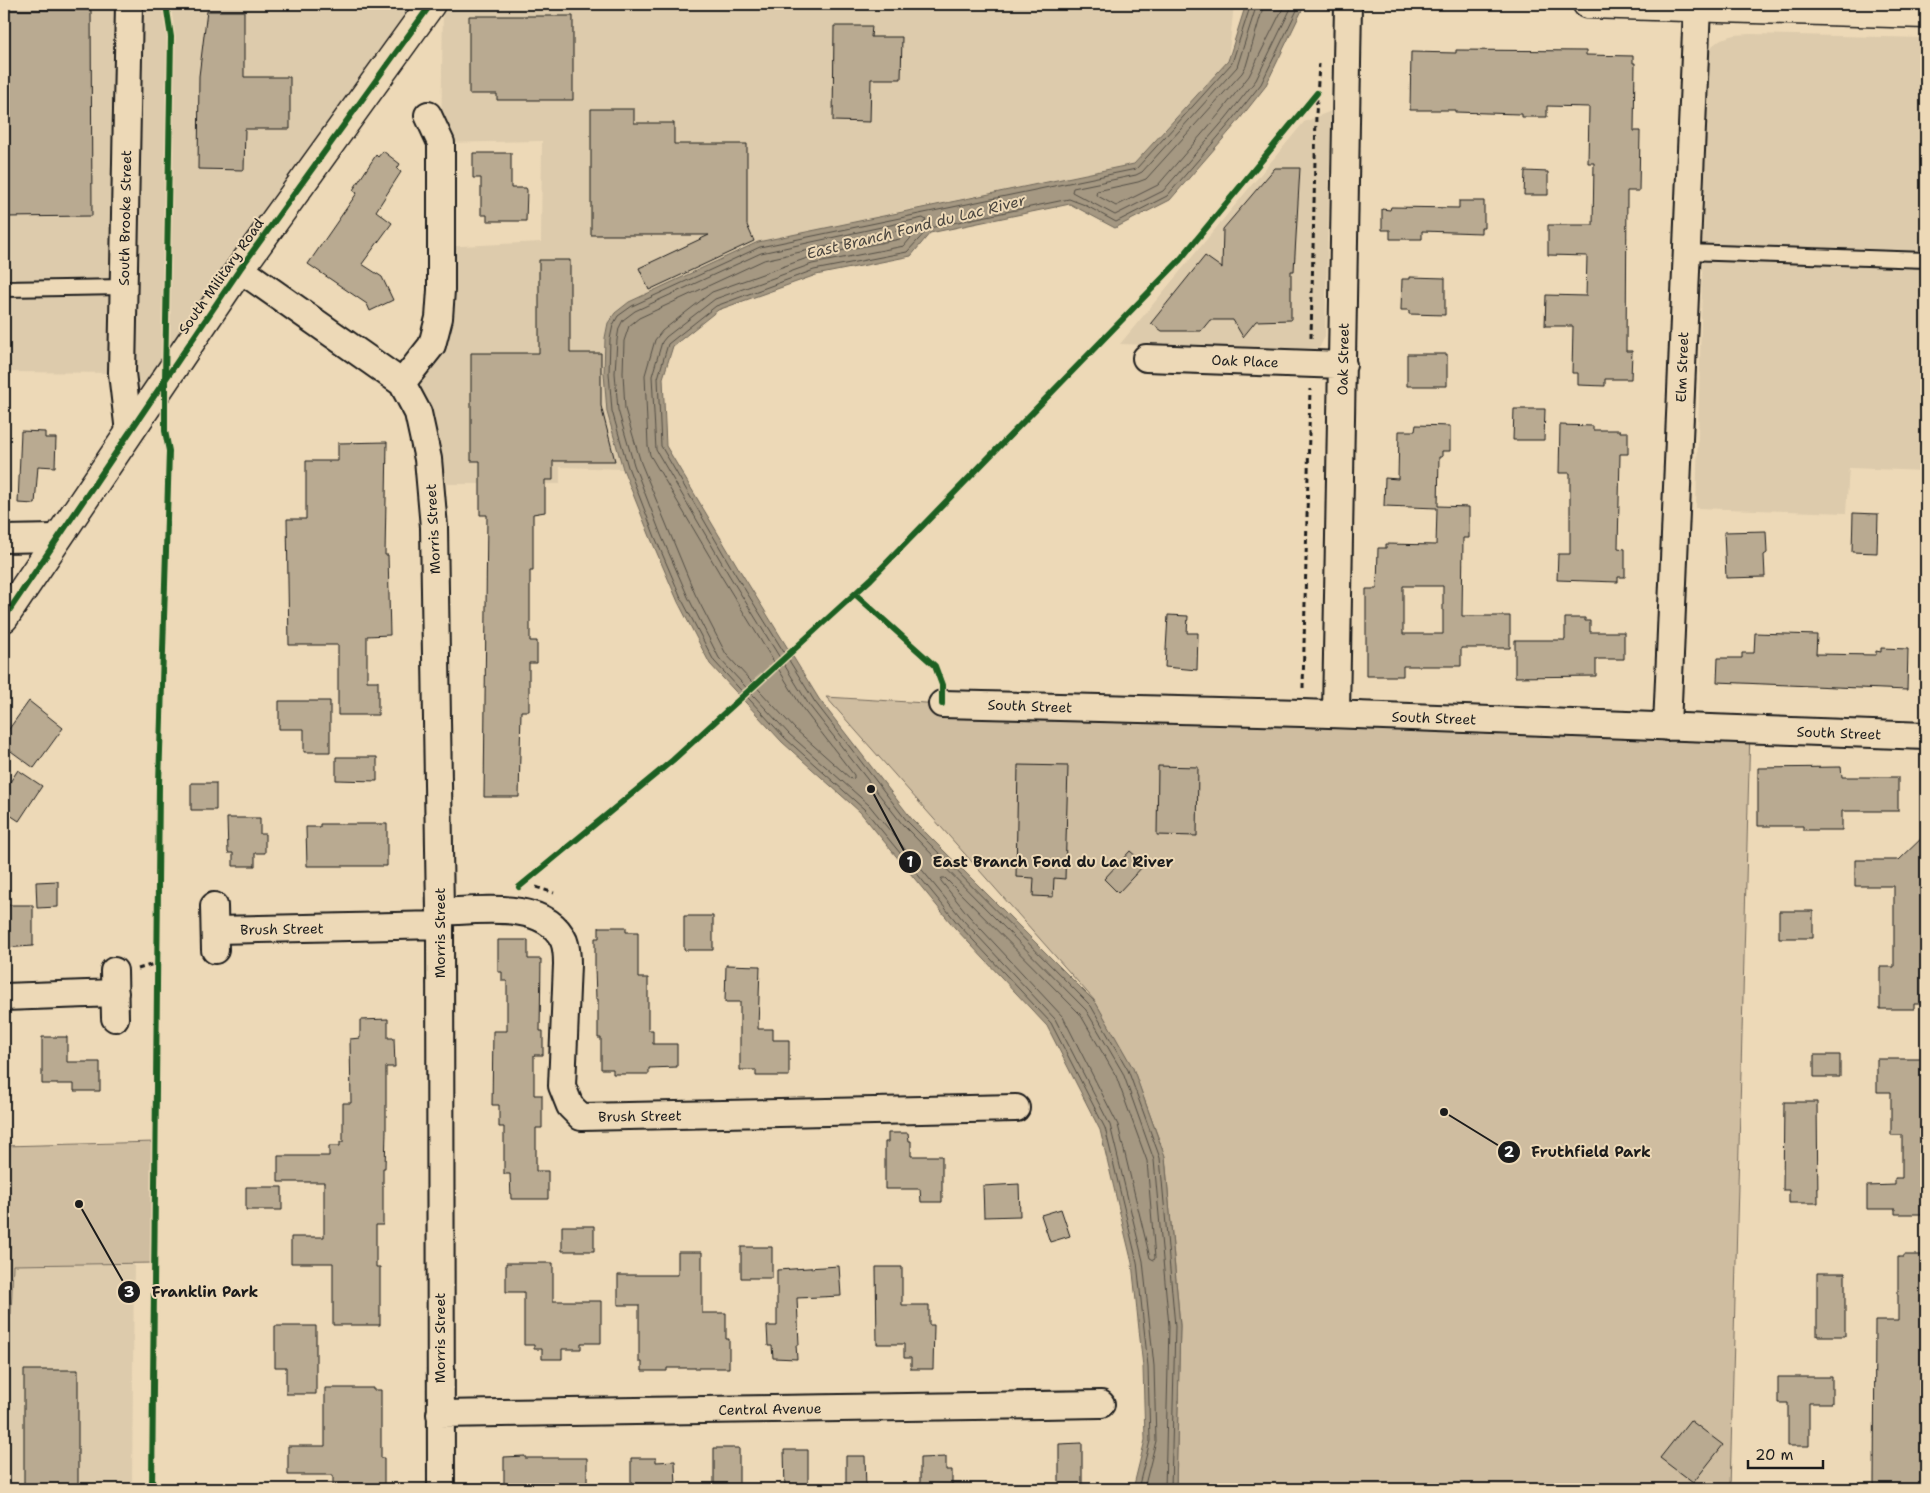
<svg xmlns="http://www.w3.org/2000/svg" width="1930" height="1493" font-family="'Shantell Sans',sans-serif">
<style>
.built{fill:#ddcbac}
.green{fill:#cfbda0;stroke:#766c5e}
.water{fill:#a59882;stroke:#6e6659}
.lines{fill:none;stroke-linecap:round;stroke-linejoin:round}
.shore{stroke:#534e45;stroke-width:1}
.building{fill:#b9aa91;stroke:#1c1c1c;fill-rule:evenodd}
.service-casing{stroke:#1c1c1c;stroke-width:18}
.minor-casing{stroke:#1c1c1c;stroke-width:30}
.secondary-casing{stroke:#1c1c1c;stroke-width:31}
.path{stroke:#1c1c1c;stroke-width:3;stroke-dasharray:5 4;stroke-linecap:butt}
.service{stroke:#edd9b7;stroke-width:14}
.minor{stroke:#edd9b7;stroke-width:26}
.secondary{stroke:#edd9b7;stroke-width:28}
.cycleway-casing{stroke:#edd9b7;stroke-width:9}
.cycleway{stroke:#1b5e20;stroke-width:6}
.labels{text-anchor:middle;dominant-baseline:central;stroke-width:4;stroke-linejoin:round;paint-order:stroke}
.street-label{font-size:14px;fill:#1c1c1c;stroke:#edd9b7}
.water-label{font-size:15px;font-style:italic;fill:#4c4740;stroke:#edd9b7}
.leader{fill:none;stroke:#1c1c1c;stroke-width:2}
.callout-dot{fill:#1c1c1c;stroke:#edd9b7;stroke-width:2}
.mark-label{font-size:15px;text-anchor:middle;font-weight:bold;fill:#fff}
.callout-label{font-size:15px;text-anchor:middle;font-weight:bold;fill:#1c1c1c;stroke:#edd9b7;stroke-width:4;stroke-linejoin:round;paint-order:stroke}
</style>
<rect width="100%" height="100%" fill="#edd9b7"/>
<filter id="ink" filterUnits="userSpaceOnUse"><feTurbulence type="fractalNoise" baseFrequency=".02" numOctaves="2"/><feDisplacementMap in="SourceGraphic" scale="10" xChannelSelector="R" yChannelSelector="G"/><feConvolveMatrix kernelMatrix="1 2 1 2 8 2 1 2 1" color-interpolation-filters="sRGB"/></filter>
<g filter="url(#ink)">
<path class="built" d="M 4,4 L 431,4 L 129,432 L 122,373 L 4,372 Z
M 443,4 L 1234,4 L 1228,61 L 1134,164 L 897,212 L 659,287 L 629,302 L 615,313 L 608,323 L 605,338 L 604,373 L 607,412 L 623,469 L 560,467 L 560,484 L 432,484 L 402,383 L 432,345 L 441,247 L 541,242 L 542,141 L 441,143 Z
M 1749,34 L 1926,38 L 1926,471 L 1849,468 L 1846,513 L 1696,508 L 1708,59 L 1712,46 L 1721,39 L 1735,35 Z
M 1331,111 L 1325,336 L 1320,347 L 1315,351 L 1120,344 L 1304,122 Z
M 134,1263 L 132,1489 L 4,1489 L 4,1315 L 11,1315 L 12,1265 Z"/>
<path class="green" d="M 826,697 L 942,704 L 1750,729 L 1730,1489 L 1176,1489 L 1180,1325 L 1165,1156 L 1133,1069 L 1094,1000 Z
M 155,1142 L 154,1263 L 13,1265 L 11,1315 L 4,1315 L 4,1146 Z"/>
<path class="water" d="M 1246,4 L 1305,4 L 1265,87 L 1235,125 L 1170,200 L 1115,228 L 1070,204 L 930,233 L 911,256 L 816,275 L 718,310 L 673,346 L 663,378 L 666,446 L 739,569 L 819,699 L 911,818 L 1096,1003 L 1133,1068 L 1165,1157 L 1180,1326 L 1176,1489 L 1133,1489 L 1145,1440 L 1143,1367 L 1132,1263 L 1100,1130 L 1047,1026 L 955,928 L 860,812 L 782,742 L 710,664 L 678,602 L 651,539 L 623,469 L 607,412 L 604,373 L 605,338 L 608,323 L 615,313 L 629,302 L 758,242 L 1134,164 L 1228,61 Z"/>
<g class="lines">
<path class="shore" d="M 1257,4 L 1237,67 L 1142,172 L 1136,175 L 1073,188 L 1072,192 L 1115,215 L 1163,191 L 1226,118 L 1256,80 L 1293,4
M 1264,4 L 1246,66 L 1242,73 L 1146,179 L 1138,182 L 1097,191 L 1096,195 L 1116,206 L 1158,185 L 1220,113 L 1249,76 L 1285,4
M 903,230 L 905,234 L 900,239 L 810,257 L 712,292 L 662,331 L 655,340 L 645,375 L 648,446 L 650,455 L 723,579 L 803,709 L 854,775 L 854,778 L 851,779 L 795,729 L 726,654 L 695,594 L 641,463 L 625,409 L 623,373 L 624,341 L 629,326 L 639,318 L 764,260 Z
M 942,878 L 945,878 L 1080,1014 L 1116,1076 L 1147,1161 L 1155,1258 L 1154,1260 L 1150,1258 L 1118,1125 L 1063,1017 L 969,916 L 941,881 Z
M 1138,1489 L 1150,1441 L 1148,1366 L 1137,1262 L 1105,1128 L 1051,1023 L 959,925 L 864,809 L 785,738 L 714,661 L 682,600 L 655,537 L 628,467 L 612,411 L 609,373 L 610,339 L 613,325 L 618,316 L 632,306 L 760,247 L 1136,169 L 1232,63 L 1251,4
M 1144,1489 L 1156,1441 L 1154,1366 L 1143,1261 L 1110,1125 L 1055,1019 L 963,920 L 869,805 L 789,734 L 719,658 L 688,597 L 661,535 L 634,465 L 618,410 L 615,373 L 617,340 L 619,328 L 623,320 L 635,311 L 761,253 L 923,218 L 926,220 L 904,246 L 812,264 L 715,299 L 666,337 L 662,342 L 652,376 L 656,450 L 729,575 L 809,705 L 903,825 L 1086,1010 L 1123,1073 L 1154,1160 L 1169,1326 L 1165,1489
M 1171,1489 L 1175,1326 L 1160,1158 L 1128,1070 L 1091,1006 L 907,821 L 815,702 L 734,572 L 661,446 L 658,378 L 668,344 L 716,306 L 814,270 L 907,252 L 929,228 L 1069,199 L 1085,205 L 1116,222 L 1167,196 L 1231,122 L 1261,84 L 1300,4"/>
</g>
<path class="building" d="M 4,10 L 91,10 L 92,216 L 4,217 Z
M 207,11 L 244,11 L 244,77 L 290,77 L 290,129 L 245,129 L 244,170 L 198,169 L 199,76 Z
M 469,16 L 573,16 L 573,100 L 497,100 L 497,94 L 469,94 Z
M 834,26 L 872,26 L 871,37 L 902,37 L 901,79 L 871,79 L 870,122 L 833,121 Z
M 1456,50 L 1586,51 L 1586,55 L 1633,56 L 1633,63 L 1635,63 L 1634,131 L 1640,131 L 1639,191 L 1627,191 L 1626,351 L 1632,351 L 1631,379 L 1605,379 L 1605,386 L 1578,385 L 1578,373 L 1572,373 L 1573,326 L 1545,326 L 1546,295 L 1586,296 L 1587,256 L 1548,255 L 1548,225 L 1593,225 L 1594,163 L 1588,163 L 1589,107 L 1547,106 L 1547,117 L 1522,117 L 1522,114 L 1519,114 L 1455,112 L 1455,110 L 1410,110 L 1411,52 L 1456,53 Z
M 591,109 L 634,109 L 634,123 L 674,123 L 674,144 L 747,144 L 747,225 L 754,241 L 649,290 L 639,268 L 709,235 L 591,235 Z
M 383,151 L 400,164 L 397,169 L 401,172 L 376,211 L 392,223 L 362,264 L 382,277 L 393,300 L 370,311 L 367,304 L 308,264 L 357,193 L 353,190 L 376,155 L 378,157 Z
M 473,153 L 511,153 L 511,188 L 526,188 L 527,190 L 526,221 L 487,221 L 487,215 L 481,215 L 481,178 L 473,178 Z
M 1275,168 L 1300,168 L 1294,271 L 1291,271 L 1291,320 L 1256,321 L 1243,337 L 1233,320 L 1210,320 L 1201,331 L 1162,331 L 1151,323 L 1205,256 L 1222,268 L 1223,229 Z
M 1525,171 L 1548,172 L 1548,195 L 1524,195 Z
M 1459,201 L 1484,201 L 1484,228 L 1481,228 L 1481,233 L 1422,231 L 1422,239 L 1390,239 L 1390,230 L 1382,230 L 1382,209 L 1390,210 L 1391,207 L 1459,208 Z
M 539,260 L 570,260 L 570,353 L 601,353 L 601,406 L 615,461 L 553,461 L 553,480 L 545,480 L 545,512 L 533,514 L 533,571 L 530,571 L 530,641 L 537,641 L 537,663 L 529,663 L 529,711 L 521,711 L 519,797 L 484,797 L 487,515 L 480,515 L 480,461 L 471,461 L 471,353 L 539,353 Z
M 1410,277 L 1445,278 L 1445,315 L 1409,314 L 1409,310 L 1401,310 L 1402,279 L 1410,279 Z
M 1407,354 L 1447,354 L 1447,386 L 1407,386 Z
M 1514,409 L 1545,409 L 1544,440 L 1513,440 Z
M 1416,425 L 1450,426 L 1450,451 L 1442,451 L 1442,457 L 1439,457 L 1438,506 L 1469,507 L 1469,538 L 1463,538 L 1462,616 L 1510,616 L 1510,648 L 1461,648 L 1461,666 L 1403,666 L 1403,676 L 1366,676 L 1366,589 L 1377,589 L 1378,548 L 1386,548 L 1386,544 L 1436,545 L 1437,508 L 1384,506 L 1385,478 L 1398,479 L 1399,431 L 1415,431 ZM 1403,586 L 1443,586 L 1443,634 L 1403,634 Z
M 1560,425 L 1593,426 L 1593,430 L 1620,430 L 1620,432 L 1628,432 L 1628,454 L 1620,454 L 1618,548 L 1625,549 L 1625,577 L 1618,577 L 1618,582 L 1557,580 L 1558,554 L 1570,554 L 1570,473 L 1559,473 Z
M 21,431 L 45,432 L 45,438 L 56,438 L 55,467 L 38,466 L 35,504 L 18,503 Z
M 387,442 L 385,555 L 388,555 L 390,635 L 367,636 L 367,681 L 378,681 L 378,715 L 338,715 L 338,645 L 289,645 L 287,519 L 306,519 L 306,461 L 338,461 L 338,443 Z
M 1853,513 L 1878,514 L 1877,553 L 1852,552 Z
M 1766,531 L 1767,553 L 1764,555 L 1765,577 L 1726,578 L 1724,532 Z
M 1168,615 L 1188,616 L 1187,633 L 1198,633 L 1197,670 L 1165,667 Z
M 1565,618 L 1585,618 L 1585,621 L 1590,621 L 1590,632 L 1624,632 L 1624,659 L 1596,659 L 1596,676 L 1515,677 L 1515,640 L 1565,640 Z
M 1755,633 L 1817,635 L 1816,654 L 1876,655 L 1876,651 L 1881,652 L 1881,648 L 1908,649 L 1907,690 L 1717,682 L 1718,658 L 1742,658 L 1742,653 L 1754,653 Z
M 29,701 L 63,728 L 34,768 L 4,746 L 4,736 Z
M 279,701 L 330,701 L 330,752 L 304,752 L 304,729 L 279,729 Z
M 336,757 L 377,757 L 377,781 L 336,780 Z
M 1018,765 L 1068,766 L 1065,879 L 1054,878 L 1053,897 L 1033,896 L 1034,878 L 1016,877 Z
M 1158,766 L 1198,767 L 1197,836 L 1157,835 Z
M 1841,767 L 1842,777 L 1898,777 L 1898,811 L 1842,811 L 1842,830 L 1803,830 L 1803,826 L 1758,826 L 1758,768 Z
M 18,770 L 42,786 L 19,821 L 4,811 L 4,791 Z
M 191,783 L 216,783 L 216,810 L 191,810 Z
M 227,818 L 260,818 L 260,834 L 265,834 L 265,853 L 255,853 L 255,866 L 233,866 L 233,853 L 228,853 Z
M 320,824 L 387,824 L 387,866 L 307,866 L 306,827 L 320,827 Z
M 1926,834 L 1926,1004 L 1914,1004 L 1914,1009 L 1880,1009 L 1880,967 L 1894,967 L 1894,886 L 1855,886 L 1855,860 L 1899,860 Z
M 1130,851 L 1145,864 L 1118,893 L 1104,879 Z
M 58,881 L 58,907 L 37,908 L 36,882 Z
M 4,905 L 33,905 L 33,946 L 4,948 Z
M 1779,911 L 1813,911 L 1813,938 L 1779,938 Z
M 684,916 L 713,916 L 713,950 L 684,950 Z
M 599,927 L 626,927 L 626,932 L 638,932 L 638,978 L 648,978 L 648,1030 L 653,1030 L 653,1044 L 677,1044 L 677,1067 L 649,1068 L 649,1074 L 613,1074 L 613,1069 L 601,1069 L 601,1038 L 598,1038 L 598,999 L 596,999 L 595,967 L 595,938 L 599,938 Z
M 498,940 L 528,940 L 528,959 L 541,959 L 540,1031 L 543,1031 L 543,1055 L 534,1055 L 534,1095 L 542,1095 L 542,1128 L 536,1128 L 536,1171 L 548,1171 L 548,1199 L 511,1199 L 510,1174 L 504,1174 L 504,1127 L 499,1127 L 499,1105 L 492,1105 L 493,1031 L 507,1031 L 507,981 L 502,981 L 502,972 L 498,972 Z
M 726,965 L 760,966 L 758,1029 L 773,1029 L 773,1040 L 789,1040 L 789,1076 L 756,1076 L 756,1070 L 740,1070 L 740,1002 L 725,1002 Z
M 388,1019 L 388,1038 L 394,1038 L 395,1067 L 386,1067 L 386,1131 L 385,1168 L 383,1168 L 383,1225 L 376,1225 L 376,1267 L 380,1267 L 380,1325 L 333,1325 L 333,1263 L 291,1263 L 291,1237 L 324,1237 L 324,1182 L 278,1182 L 278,1156 L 329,1156 L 329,1146 L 340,1146 L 340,1142 L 343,1142 L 343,1103 L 351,1103 L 350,1039 L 360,1038 L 360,1020 Z
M 42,1037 L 67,1037 L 67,1062 L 100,1062 L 100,1091 L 74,1091 L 74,1084 L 42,1084 Z
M 1814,1055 L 1840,1055 L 1840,1077 L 1814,1077 Z
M 1877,1059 L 1926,1059 L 1926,1214 L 1895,1214 L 1895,1209 L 1867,1209 L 1867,1186 L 1895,1185 L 1895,1178 L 1902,1178 L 1902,1135 L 1891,1135 L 1891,1092 L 1877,1092 Z
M 1784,1102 L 1817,1102 L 1818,1203 L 1789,1203 L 1789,1190 L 1783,1190 Z
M 888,1133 L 908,1133 L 909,1141 L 911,1141 L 911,1156 L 942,1156 L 942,1202 L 921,1202 L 920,1189 L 885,1189 L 885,1142 L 888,1142 Z
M 1019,1184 L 1020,1216 L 984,1217 L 983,1186 Z
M 246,1187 L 282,1187 L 282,1210 L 246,1210 Z
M 1061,1209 L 1070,1236 L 1050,1242 L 1041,1215 Z
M 562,1226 L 594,1226 L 594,1251 L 562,1251 Z
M 741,1247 L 772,1247 L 772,1278 L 741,1278 Z
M 678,1252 L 702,1252 L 702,1313 L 726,1313 L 726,1339 L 729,1339 L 729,1368 L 667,1368 L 667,1371 L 642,1371 L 642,1362 L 639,1362 L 639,1305 L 618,1305 L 618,1275 L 678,1275 Z
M 1903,1255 L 1926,1255 L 1926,1486 L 1874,1486 L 1875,1321 L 1898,1321 L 1898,1257 L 1903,1257 Z
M 506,1263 L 553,1263 L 553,1301 L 601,1301 L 601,1343 L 581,1343 L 581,1349 L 562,1349 L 562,1359 L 542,1359 L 542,1349 L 534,1349 L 534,1345 L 524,1345 L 524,1292 L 506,1292 Z
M 839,1266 L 841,1296 L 797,1298 L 799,1345 L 796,1345 L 797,1359 L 773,1358 L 772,1346 L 768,1346 L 767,1326 L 777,1326 L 777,1270 Z
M 876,1267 L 902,1267 L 902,1305 L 929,1305 L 929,1325 L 934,1325 L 933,1369 L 911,1369 L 911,1358 L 904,1358 L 904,1344 L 877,1344 Z
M 1817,1273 L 1845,1273 L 1845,1336 L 1817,1336 Z
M 275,1326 L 316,1326 L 316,1394 L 286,1394 L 286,1367 L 275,1367 Z
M 24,1370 L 78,1370 L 78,1489 L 24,1489 Z
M 1778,1377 L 1832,1377 L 1832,1403 L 1809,1403 L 1809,1446 L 1788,1446 L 1788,1403 L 1778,1403 Z
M 325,1388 L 373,1388 L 373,1390 L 381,1390 L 381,1458 L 384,1458 L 384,1489 L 338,1489 L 338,1487 L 333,1487 L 333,1475 L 288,1475 L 288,1446 L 325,1446 Z
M 1690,1420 L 1723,1445 L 1693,1483 L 1660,1458 Z
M 1082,1443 L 1082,1489 L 1059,1489 L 1059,1444 Z
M 714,1448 L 739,1448 L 739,1489 L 714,1489 Z
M 784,1450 L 808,1450 L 808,1489 L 785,1489 Z
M 525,1456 L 525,1458 L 587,1458 L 587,1489 L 504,1489 L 504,1457 Z
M 846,1456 L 865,1456 L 866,1489 L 846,1489 Z
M 946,1457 L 946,1470 L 952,1470 L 952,1489 L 920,1489 L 920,1458 Z
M 631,1458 L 656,1458 L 656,1462 L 675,1461 L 676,1489 L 631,1489 Z"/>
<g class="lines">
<g class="service-casing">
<path id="service" d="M 1686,252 L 1926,260
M 4,289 L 124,287"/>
</g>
<g class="minor-casing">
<path id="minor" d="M 240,269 L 402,383 L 418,413 L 428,459 L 434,527 L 440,912 L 441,1489
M 1146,358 L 1343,365
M 402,383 L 432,345 L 439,318 L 441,290 L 441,143 L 428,115
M 129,432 L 122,373 L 129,4
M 4,539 L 57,538
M 942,704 L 1302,713 L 1926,736
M 1336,714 L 1348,4
M 1667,727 L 1697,7
M 214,906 L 215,950
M 440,912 C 476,911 546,899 564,941 C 567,949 567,957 567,964 L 562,1086 L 570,1106 L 581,1117 L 1016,1108
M 215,930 L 440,925
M 114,971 L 115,1018
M 4,997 L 115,993
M 440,1414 L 1101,1404"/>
</g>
<g class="secondary-casing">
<path id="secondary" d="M 1587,4 L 1926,14
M 4,618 L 240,269 L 431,4"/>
</g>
<path class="path" d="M 1311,338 L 1316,115 L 1319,64
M 1303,688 L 1310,389
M 536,887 L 554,893
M 138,969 L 157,963"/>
<use href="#service" class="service"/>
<use href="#minor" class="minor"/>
<use href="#secondary" class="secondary"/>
<g class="cycleway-casing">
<path id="cycleway" d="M 855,594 L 935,666 L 942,685 L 942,704
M 4,618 L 240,269 L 431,4
M 519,887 L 673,760 L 871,579 L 1179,261 L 1317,93
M 152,1489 L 159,784 L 169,451 L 165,431 L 165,381 L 171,37 L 166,4"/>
</g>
<use href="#cycleway" class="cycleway"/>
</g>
</g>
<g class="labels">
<g class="street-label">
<text transform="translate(125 218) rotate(-89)">South Brooke Street</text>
<text transform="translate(221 276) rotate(-55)">South Military Road</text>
<text transform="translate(1343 359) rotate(-89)">Oak Street</text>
<text transform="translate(1245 361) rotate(2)">Oak Place</text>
<text transform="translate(1682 367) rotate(-88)">Elm Street</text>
<text transform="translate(433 529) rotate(-93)">Morris Street</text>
<text transform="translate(1030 706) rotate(2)">South Street</text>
<text transform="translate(1434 718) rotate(2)">South Street</text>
<text transform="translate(1839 733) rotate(2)">South Street</text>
<text transform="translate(282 929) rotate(-1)">Brush Street</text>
<text transform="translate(440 933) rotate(-90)">Morris Street</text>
<text transform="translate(640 1116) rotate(-1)">Brush Street</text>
<text transform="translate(440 1338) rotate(-90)">Morris Street</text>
<text transform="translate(770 1409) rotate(-1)">Central Avenue</text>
</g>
<g class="water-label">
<text transform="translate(916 227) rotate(-14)">East Branch Fond du Lac River</text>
</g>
</g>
<path class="leader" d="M871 789L910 862M1444 1112L1509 1152M79 1204L129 1292"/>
<g class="callout-dot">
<circle cx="871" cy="789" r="5"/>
<circle cx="1444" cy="1112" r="5"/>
<circle cx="79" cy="1204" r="5"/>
<circle cx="910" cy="862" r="12"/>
<circle cx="1509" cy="1152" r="12"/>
<circle cx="129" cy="1292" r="12"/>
</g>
<g class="mark-label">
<text x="910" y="867">1</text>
<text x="1509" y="1157">2</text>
<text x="129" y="1297">3</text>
</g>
<g class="callout-label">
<text x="1053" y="867">East Branch Fond du Lac River</text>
<text x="1591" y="1157">Fruthfield Park</text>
<text x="205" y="1297">Franklin Park</text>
</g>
<rect width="1930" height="1493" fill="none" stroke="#edd9b7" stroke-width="20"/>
<rect x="10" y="10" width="1910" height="1473" fill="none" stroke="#1c1c1c" stroke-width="2" filter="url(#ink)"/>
<path d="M1748 1460v8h75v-8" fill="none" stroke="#1c1c1c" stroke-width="2.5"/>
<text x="1755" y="1460" font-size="15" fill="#1c1c1c" stroke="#edd9b7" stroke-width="4" paint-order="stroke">20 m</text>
</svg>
